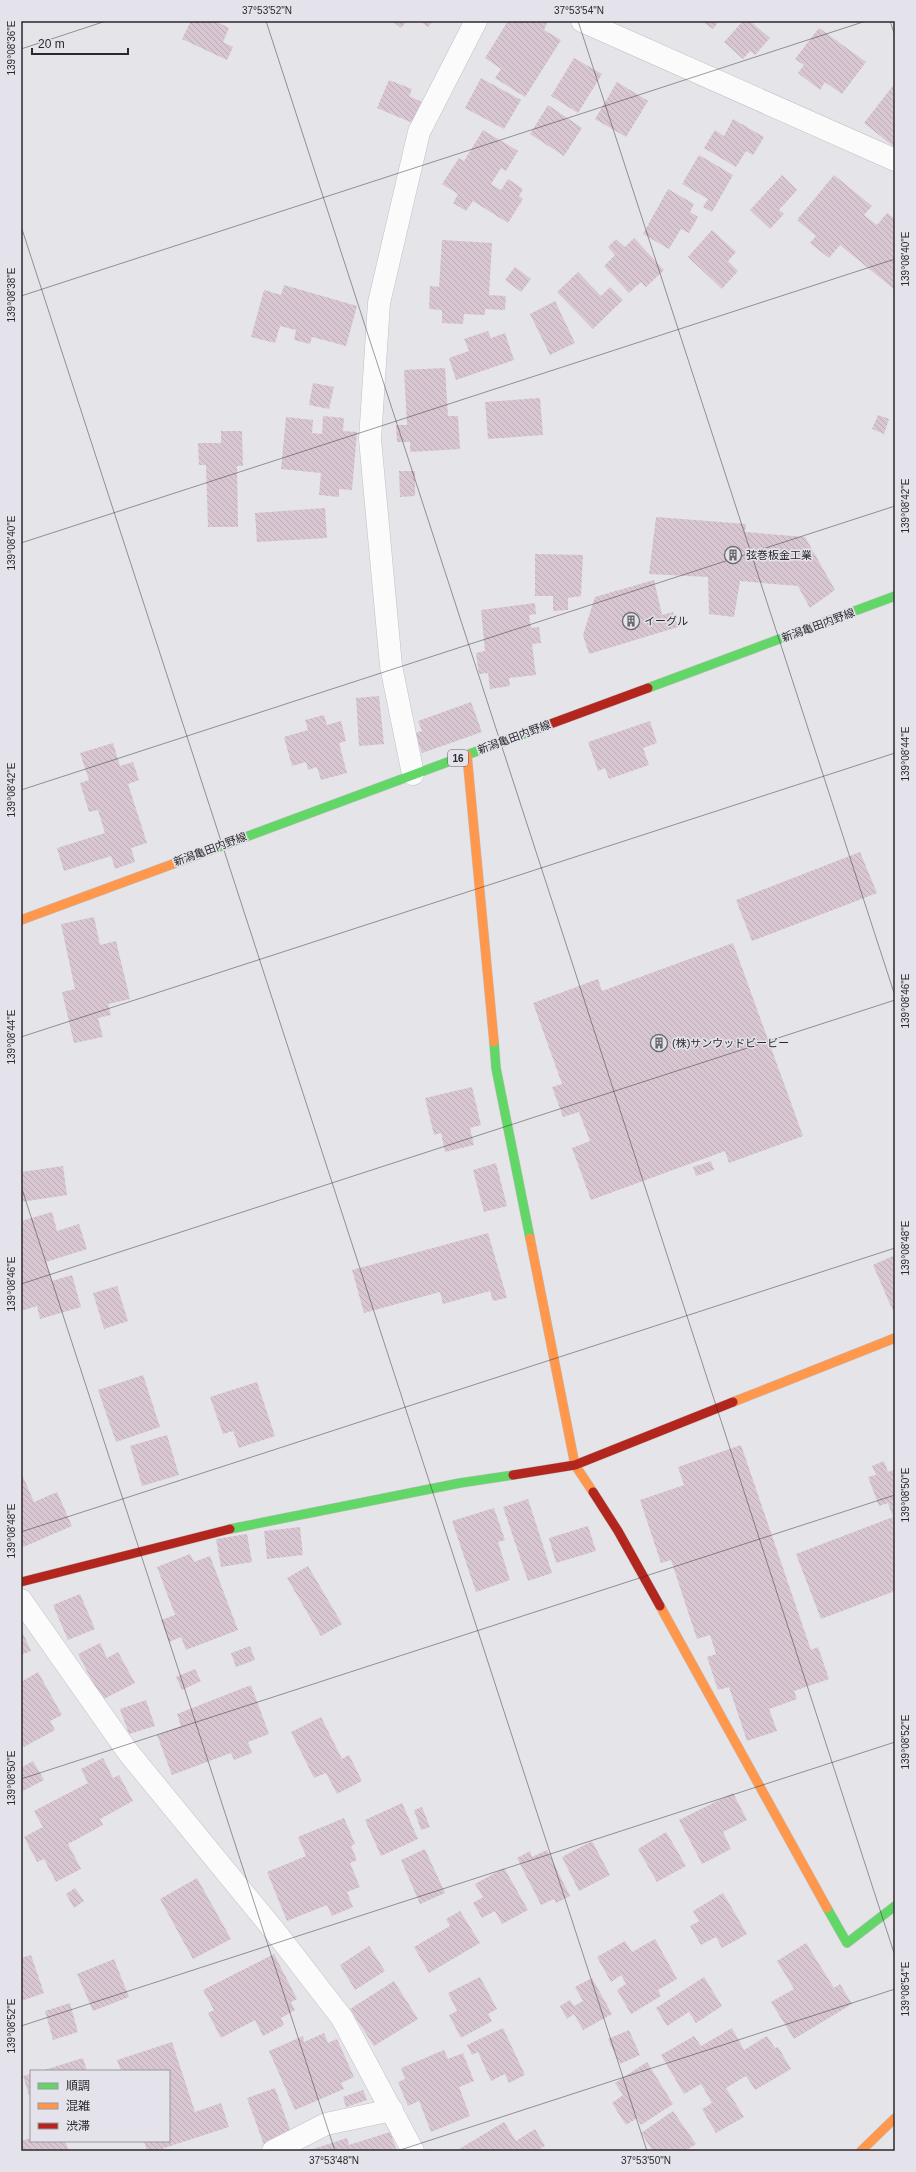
<svg xmlns="http://www.w3.org/2000/svg" width="916" height="2172" font-family="Helvetica,'Noto Sans JP',sans-serif">
<style>
.building{fill:url(#building-back-hatch)}
.lines{fill:none;stroke-linecap:round;stroke-linejoin:round}
.street-casing{stroke:#c0c0c3;stroke-width:23}
.fast-casing{stroke:#c0c0c3;stroke-width:10}
.slow-casing{stroke:#c0c0c3;stroke-width:10}
.jam-casing{stroke:#c0c0c3;stroke-width:10}
.street{stroke:#fbfbfc;stroke-width:22}
.fast{stroke:#63d668;stroke-width:9}
.slow{stroke:#ff974d;stroke-width:9}
.jam{stroke:#b3261e;stroke-width:9}
.ticks{fill:none;stroke:#2a292c;stroke-width:1;stroke-opacity:0.45}
.labels{text-anchor:middle;dominant-baseline:central;stroke-width:3;stroke-linejoin:round;paint-order:stroke}
.shield{fill:#e4e2eb;stroke:#626065;stroke-width:1}
.shield-label{font-size:10px;font-weight:bold;fill:#2a292c}
.poi-label{font-size:11px;fill:#2a292c;stroke:#e4e2eb;text-anchor:start}
.street-label{font-size:11px;fill:#2a292c;stroke:#e4e2eb}
.neatline{fill:none;stroke:#2a292c;stroke-width:1.5}
.ticks-label{font-size:10px;text-anchor:middle;fill:#2a292c}
</style>
<defs>
<pattern id="building-back-hatch" width="6" height="6" patternUnits="userSpaceOnUse"><rect width="6" height="6" fill="#d8c7d2"/><path d="M-1 5l2 2M0 0l6 6M5-1l2 2" fill="none" stroke="#baabb4"/></pattern>
</defs>
<rect width="100%" height="100%" fill="#e5e4e9"/>
<path class="building" d="M 191,21 L 215,21 L 229,28 L 223,42 L 233,47 L 227,60 L 182,39 Z
M 392,21 L 407,21 L 401,28 Z
M 420,21 L 433,21 L 428,27 Z
M 508,21 L 548,21 L 544,30 L 561,40 L 525,97 L 495,78 L 501,69 L 485,58 Z
M 702,21 L 719,21 L 713,29 Z
M 743,21 L 750,21 L 770,38 L 755,55 L 750,51 L 743,59 L 724,42 Z
M 819,28 L 866,62 L 842,94 L 825,82 L 820,90 L 798,73 L 804,65 L 795,59 Z
M 574,58 L 602,74 L 578,113 L 551,96 Z
M 481,78 L 521,100 L 504,129 L 465,108 Z
M 389,80 L 412,89 L 409,96 L 424,103 L 415,124 L 377,108 Z
M 617,82 L 648,101 L 626,137 L 595,119 Z
M 895,83 L 895,144 L 893,146 L 864,123 Z
M 548,105 L 582,128 L 564,156 L 530,134 Z
M 733,119 L 764,137 L 753,155 L 746,151 L 736,167 L 704,148 L 715,130 L 724,136 Z
M 483,130 L 518,151 L 506,171 L 501,168 L 491,184 L 501,190 L 508,179 L 523,189 L 519,196 L 523,199 L 508,223 L 473,201 L 466,211 L 453,203 L 458,194 L 442,184 L 459,158 L 464,161 Z
M 699,155 L 733,175 L 712,212 L 703,207 L 708,199 L 682,184 Z
M 782,175 L 797,190 L 779,210 L 784,214 L 770,229 L 750,210 Z
M 834,175 L 872,206 L 864,215 L 877,225 L 887,213 L 895,219 L 895,290 L 840,245 L 829,258 L 810,243 L 816,236 L 797,220 Z
M 668,189 L 694,204 L 690,212 L 698,217 L 689,233 L 681,229 L 669,249 L 643,234 Z
M 712,230 L 736,252 L 728,261 L 738,271 L 722,289 L 688,257 Z
M 634,238 L 664,270 L 646,287 L 641,282 L 629,293 L 604,266 L 615,255 L 608,247 L 616,239 L 625,247 Z
M 442,240 L 492,243 L 489,295 L 506,296 L 505,310 L 485,309 L 485,315 L 464,314 L 463,324 L 442,323 L 442,310 L 429,309 L 430,286 L 439,287 Z
M 515,267 L 531,279 L 521,292 L 505,280 Z
M 578,272 L 601,296 L 610,287 L 623,300 L 593,329 L 557,292 Z
M 284,285 L 357,306 L 346,346 L 312,337 L 310,344 L 294,340 L 296,330 L 280,326 L 275,343 L 251,337 L 264,290 L 281,295 Z
M 555,301 L 575,343 L 550,355 L 530,314 Z
M 488,331 L 491,338 L 505,333 L 514,360 L 456,380 L 449,358 L 469,351 L 464,339 Z
M 445,368 L 448,416 L 458,416 L 460,449 L 410,452 L 410,442 L 397,442 L 396,425 L 407,425 L 404,370 Z
M 313,383 L 334,387 L 329,409 L 309,405 Z
M 540,398 L 543,435 L 488,439 L 485,402 Z
M 878,415 L 889,419 L 884,434 L 872,429 Z
M 323,416 L 344,418 L 343,431 L 357,432 L 352,490 L 339,489 L 339,497 L 319,495 L 321,473 L 281,469 L 286,417 L 313,420 L 312,433 L 322,434 Z
M 221,431 L 242,431 L 243,466 L 237,466 L 238,527 L 208,527 L 206,465 L 199,465 L 198,443 L 221,443 Z
M 399,471 L 415,471 L 415,496 L 400,497 Z
M 325,508 L 327,538 L 257,542 L 255,513 Z
M 656,517 L 746,524 L 745,532 L 805,537 L 835,590 L 810,608 L 798,586 L 740,581 L 734,617 L 709,614 L 708,577 L 649,574 Z
M 535,554 L 583,555 L 581,596 L 568,598 L 568,610 L 553,611 L 553,596 L 535,596 Z
M 654,580 L 662,615 L 673,612 L 678,627 L 589,654 L 583,635 L 595,597 Z
M 535,603 L 536,614 L 529,615 L 531,628 L 539,627 L 541,643 L 532,644 L 536,675 L 509,678 L 510,686 L 490,689 L 488,673 L 479,674 L 476,653 L 485,651 L 481,610 Z
M 379,696 L 384,744 L 359,746 L 356,698 Z
M 471,702 L 482,732 L 422,753 L 415,733 L 422,731 L 418,721 Z
M 324,715 L 327,725 L 341,721 L 346,741 L 339,743 L 347,773 L 321,780 L 317,767 L 308,770 L 306,762 L 292,766 L 284,737 L 308,730 L 305,720 Z
M 650,721 L 657,743 L 643,748 L 649,765 L 609,779 L 605,768 L 598,771 L 588,742 Z
M 113,743 L 120,766 L 133,762 L 139,780 L 128,784 L 147,843 L 131,848 L 135,862 L 115,869 L 111,856 L 64,871 L 57,848 L 105,833 L 98,810 L 89,812 L 80,783 L 89,780 L 80,753 Z
M 860,852 L 877,893 L 752,941 L 736,900 Z
M 94,917 L 100,945 L 116,941 L 130,999 L 108,1004 L 111,1015 L 98,1018 L 103,1037 L 74,1043 L 62,992 L 75,989 L 61,924 Z
M 733,943 L 803,1136 L 729,1163 L 725,1151 L 591,1200 L 572,1148 L 590,1141 L 579,1112 L 563,1117 L 552,1087 L 562,1084 L 533,1003 L 598,979 L 602,991 Z
M 472,1087 L 481,1125 L 470,1128 L 474,1145 L 445,1152 L 441,1133 L 434,1135 L 425,1098 Z
M 711,1161 L 714,1170 L 696,1176 L 693,1167 Z
M 496,1163 L 507,1206 L 484,1212 L 473,1170 Z
M 63,1166 L 67,1195 L 21,1202 L 21,1172 Z
M 52,1212 L 57,1231 L 79,1224 L 87,1249 L 46,1262 L 52,1281 L 72,1275 L 81,1307 L 40,1319 L 37,1306 L 21,1311 L 21,1221 Z
M 488,1233 L 507,1298 L 493,1301 L 490,1291 L 443,1304 L 440,1292 L 364,1313 L 352,1270 Z
M 895,1255 L 895,1310 L 893,1311 L 873,1265 Z
M 117,1286 L 128,1321 L 104,1329 L 93,1293 Z
M 143,1375 L 160,1427 L 116,1442 L 98,1390 Z
M 257,1382 L 275,1436 L 239,1448 L 233,1431 L 223,1434 L 210,1397 Z
M 167,1435 L 179,1475 L 142,1486 L 130,1446 Z
M 741,1445 L 811,1650 L 818,1647 L 829,1679 L 794,1691 L 797,1699 L 769,1709 L 777,1731 L 747,1741 L 729,1687 L 718,1690 L 707,1657 L 716,1654 L 710,1635 L 697,1639 L 671,1560 L 661,1563 L 640,1500 L 684,1485 L 678,1467 Z
M 884,1461 L 888,1472 L 895,1469 L 895,1591 L 821,1619 L 796,1554 L 893,1517 L 888,1503 L 879,1506 L 868,1477 L 876,1475 L 872,1466 Z
M 22,1474 L 34,1502 L 57,1492 L 72,1526 L 21,1548 Z
M 528,1499 L 552,1573 L 528,1581 L 503,1507 Z
M 494,1508 L 505,1540 L 498,1542 L 510,1580 L 476,1592 L 452,1521 Z
M 588,1526 L 596,1551 L 556,1563 L 549,1538 Z
M 300,1527 L 303,1555 L 267,1559 L 264,1531 Z
M 247,1534 L 252,1562 L 221,1567 L 216,1539 Z
M 190,1554 L 194,1562 L 210,1556 L 238,1630 L 186,1650 L 181,1637 L 169,1642 L 161,1620 L 175,1615 L 157,1567 Z
M 308,1566 L 342,1624 L 321,1636 L 287,1578 Z
M 80,1594 L 95,1629 L 68,1640 L 53,1605 Z
M 21,1629 L 31,1651 L 21,1655 Z
M 100,1643 L 107,1658 L 118,1652 L 135,1683 L 102,1700 L 78,1654 Z
M 250,1646 L 255,1660 L 236,1667 L 231,1653 Z
M 195,1669 L 201,1681 L 182,1690 L 176,1677 Z
M 38,1672 L 62,1715 L 50,1721 L 55,1730 L 24,1747 L 21,1742 L 21,1682 Z
M 251,1685 L 269,1734 L 248,1742 L 252,1753 L 234,1760 L 231,1753 L 172,1775 L 157,1735 L 181,1726 L 177,1714 Z
M 146,1700 L 155,1726 L 129,1734 L 120,1709 Z
M 321,1717 L 342,1759 L 349,1755 L 362,1781 L 337,1794 L 326,1773 L 314,1778 L 291,1732 Z
M 103,1758 L 113,1778 L 119,1775 L 133,1801 L 100,1819 L 103,1825 L 68,1844 L 81,1869 L 56,1882 L 44,1859 L 37,1862 L 24,1837 L 43,1827 L 34,1811 L 88,1783 L 81,1769 Z
M 33,1761 L 44,1780 L 21,1792 L 21,1768 Z
M 733,1793 L 747,1820 L 723,1832 L 731,1849 L 702,1864 L 679,1820 Z
M 402,1803 L 418,1839 L 381,1856 L 365,1820 Z
M 422,1807 L 430,1827 L 421,1830 L 414,1810 Z
M 344,1818 L 355,1844 L 351,1846 L 357,1860 L 350,1863 L 360,1887 L 347,1892 L 353,1907 L 332,1916 L 327,1905 L 287,1921 L 267,1872 L 306,1856 L 298,1837 Z
M 666,1832 L 686,1866 L 657,1882 L 638,1849 Z
M 592,1841 L 610,1875 L 579,1891 L 562,1857 Z
M 425,1849 L 445,1893 L 420,1904 L 401,1860 Z
M 547,1850 L 570,1896 L 556,1903 L 554,1899 L 541,1905 L 517,1858 L 530,1851 L 532,1857 Z
M 504,1868 L 528,1910 L 502,1924 L 495,1911 L 482,1918 L 473,1903 L 483,1897 L 475,1884 Z
M 197,1878 L 231,1939 L 193,1959 L 160,1899 Z
M 75,1888 L 84,1901 L 74,1908 L 66,1894 Z
M 723,1893 L 747,1934 L 722,1948 L 716,1937 L 701,1945 L 690,1926 L 699,1921 L 693,1911 Z
M 460,1911 L 480,1943 L 429,1973 L 414,1947 L 450,1926 L 446,1919 Z
M 655,1939 L 677,1979 L 658,1990 L 661,1996 L 631,2014 L 617,1990 L 626,1984 L 621,1975 L 611,1982 L 597,1957 L 625,1941 L 632,1952 Z
M 806,1943 L 834,1988 L 840,1984 L 852,2004 L 794,2039 L 771,2002 L 794,1989 L 777,1961 Z
M 369,1946 L 385,1971 L 355,1990 L 340,1965 Z
M 274,1954 L 297,1999 L 291,2002 L 295,2010 L 281,2018 L 284,2025 L 263,2036 L 255,2020 L 221,2038 L 208,2013 L 214,2010 L 203,1990 Z
M 31,1955 L 44,1993 L 21,2001 L 21,1958 Z
M 114,1959 L 129,1997 L 93,2011 L 77,1974 Z
M 480,1977 L 497,2009 L 488,2014 L 492,2021 L 461,2038 L 449,2015 L 457,2011 L 448,1993 Z
M 704,1977 L 722,2006 L 696,2023 L 689,2012 L 667,2026 L 656,2008 Z
M 592,1978 L 612,2014 L 583,2030 L 574,2014 L 567,2019 L 560,2006 L 570,2000 L 574,2006 L 583,2001 L 575,1987 Z
M 394,1981 L 418,2019 L 374,2046 L 350,2009 Z
M 70,2003 L 78,2032 L 53,2040 L 45,2011 Z
M 503,2028 L 525,2075 L 509,2083 L 505,2074 L 491,2081 L 478,2052 L 472,2055 L 467,2045 Z
M 732,2028 L 744,2050 L 767,2036 L 775,2048 L 778,2047 L 791,2069 L 755,2090 L 746,2076 L 726,2088 L 744,2117 L 716,2133 L 702,2109 L 712,2103 L 701,2084 L 684,2094 L 661,2055 L 694,2036 L 701,2046 Z
M 629,2030 L 640,2055 L 620,2064 L 608,2039 Z
M 324,2033 L 328,2043 L 337,2039 L 354,2077 L 341,2083 L 344,2089 L 295,2110 L 269,2051 L 303,2036 L 304,2042 Z
M 172,2042 L 195,2112 L 221,2103 L 229,2127 L 155,2151 L 147,2151 L 144,2141 L 169,2141 L 169,2071 L 121,2071 L 117,2060 Z
M 444,2050 L 448,2059 L 463,2053 L 474,2081 L 459,2087 L 470,2116 L 431,2132 L 419,2101 L 408,2106 L 398,2082 L 405,2079 L 401,2068 Z
M 83,2058 L 87,2071 L 41,2071 Z
M 647,2062 L 673,2104 L 641,2125 L 637,2118 L 626,2125 L 612,2103 L 623,2095 L 615,2083 Z
M 31,2074 L 31,2102 L 23,2076 Z
M 275,2088 L 292,2135 L 264,2145 L 247,2098 Z
M 363,2090 L 367,2100 L 346,2107 L 343,2097 Z
M 673,2111 L 696,2144 L 685,2151 L 653,2151 L 641,2133 Z
M 504,2122 L 516,2141 L 535,2129 L 545,2146 L 536,2151 L 456,2151 Z
M 390,2132 L 397,2151 L 307,2151 L 347,2138 L 349,2145 Z
M 31,2138 L 31,2141 L 65,2141 L 69,2151 L 21,2151 L 21,2141 Z"/>
<g class="lines">
<g class="street-casing">
<path id="street" d="M 582,21 L 895,160
M 413,774 L 391,666 L 370,439 L 379,303 L 419,132 L 476,21
M 21,1600 L 128,1752 L 277,1934 L 342,2018 L 413,2151
M 273,2151 L 326,2124 L 392,2110"/>
</g>
<g class="fast-casing">
<path id="fast" d="M 648,688 L 895,596
M 181,861 L 534,730
M 494,1042 L 496,1068 L 530,1238
M 230,1529 L 460,1483 L 513,1475
M 827,1908 L 847,1943 L 895,1906"/>
</g>
<g class="slow-casing">
<path id="slow" d="M 467,755 L 494,1042
M 21,920 L 181,861
M 530,1238 L 575,1465 L 593,1492
M 733,1402 L 895,1338
M 660,1606 L 827,1908
M 861,2151 L 895,2118"/>
</g>
<g class="jam-casing">
<path id="jam" d="M 534,730 L 648,688
M 513,1475 L 575,1465 L 733,1402
M 593,1492 L 618,1531 L 660,1606
M 21,1582 L 230,1529"/>
</g>
<use href="#street" class="street"/>
<use href="#fast" class="fast"/>
<use href="#slow" class="slow"/>
<use href="#jam" class="jam"/>
</g>
<path class="ticks" d="M 266,21 L 895,1956M 578,21 L 895,996M 890,21 L 895,36M 21,49 L 106,21M 21,226 L 647,2151M 21,296 L 866,21M 21,543 L 895,259M 21,790 L 895,506M 21,1037 L 895,753M 21,1186 L 335,2151M 21,1284 L 895,1000M 21,1532 L 895,1248M 21,1779 L 895,1495M 21,2026 L 895,1742M 21,2146 L 23,2151M 397,2151 L 895,1989"/>
<defs>
<g id="building-ring" transform="scale(0.9)"><circle r="9.5" fill="#e4e2eb" stroke="#6b6a6e" stroke-width="1.5"/><path d="M-4-6H4V6H1V3H-1V6H-4ZM-2.5-4.3h1.7v1.8h-1.7ZM.8-4.3h1.7v1.8H.8ZM-2.5-1h1.7V.8h-1.7ZM.8-1h1.7V.8H.8Z" fill="#6b6a6e"/></g>
</defs>
<g fill-rule="evenodd">
<use href="#building-ring" x="733" y="555"/>
<use href="#building-ring" x="631" y="621"/>
<use href="#building-ring" x="659" y="1043"/>
</g>
<g class="labels">
<rect class="shield" x="448" y="750" width="20" height="16" rx="3"/>
<g class="shield-label">
<text x="458" y="758">16</text>
</g>
<g class="poi-label">
<text x="746" y="555">弦巻板金工業</text>
<text x="644" y="621">イーグル</text>
<text x="672" y="1043">(株)サンウッドビービー</text>
</g>
<g class="street-label">
<text transform="translate(818 625) rotate(-20)">新潟亀田内野線</text>
<text transform="translate(514 737) rotate(-20)">新潟亀田内野線</text>
<text transform="translate(210 849) rotate(-20)">新潟亀田内野線</text>
</g>
</g>
<rect width="916" height="2172" fill="none" stroke="#e4e2eb" stroke-width="44"/>
<rect x="30" y="2070" width="140" height="72" fill="#e4e2eb" stroke="#9a989f"/>
<rect x="38" y="2083" width="20" height="6" fill="#63d668" stroke="#9a989f"/>
<text x="66" y="2090" font-size="12" fill="#2a292c">順調</text>
<rect x="38" y="2103" width="20" height="6" fill="#ff974d" stroke="#9a989f"/>
<text x="66" y="2110" font-size="12" fill="#2a292c">混雑</text>
<rect x="38" y="2123" width="20" height="6" fill="#b3261e" stroke="#9a989f"/>
<text x="66" y="2130" font-size="12" fill="#2a292c">渋滞</text>
<path d="M32 48v6h96v-6" fill="none" stroke="#2a292c" stroke-width="2"/>
<text x="38" y="48" font-size="12" fill="#2a292c" stroke="#e4e2eb" stroke-width="3" paint-order="stroke">20 m</text>
<rect x="22" y="22" width="872" height="2128" class="neatline"/>
<g class="ticks-label">
<text x="267" y="14">37°53'52"N</text>
<text x="579" y="14">37°53'54"N</text>
<text transform="translate(11 48) rotate(-90)" y="4">139°08'36"E</text>
<text transform="translate(905 259) rotate(-90)" y="4">139°08'40"E</text>
<text transform="translate(11 295) rotate(-90)" y="4">139°08'38"E</text>
<text transform="translate(905 506) rotate(-90)" y="4">139°08'42"E</text>
<text transform="translate(11 543) rotate(-90)" y="4">139°08'40"E</text>
<text transform="translate(905 754) rotate(-90)" y="4">139°08'44"E</text>
<text transform="translate(11 790) rotate(-90)" y="4">139°08'42"E</text>
<text transform="translate(905 1001) rotate(-90)" y="4">139°08'46"E</text>
<text transform="translate(11 1037) rotate(-90)" y="4">139°08'44"E</text>
<text transform="translate(905 1248) rotate(-90)" y="4">139°08'48"E</text>
<text transform="translate(11 1284) rotate(-90)" y="4">139°08'46"E</text>
<text transform="translate(905 1495) rotate(-90)" y="4">139°08'50"E</text>
<text transform="translate(11 1531) rotate(-90)" y="4">139°08'48"E</text>
<text transform="translate(905 1742) rotate(-90)" y="4">139°08'52"E</text>
<text transform="translate(11 1778) rotate(-90)" y="4">139°08'50"E</text>
<text transform="translate(905 1989) rotate(-90)" y="4">139°08'54"E</text>
<text transform="translate(11 2026) rotate(-90)" y="4">139°08'52"E</text>
<text x="334" y="2164">37°53'48"N</text>
<text x="646" y="2164">37°53'50"N</text>
</g>
</svg>
